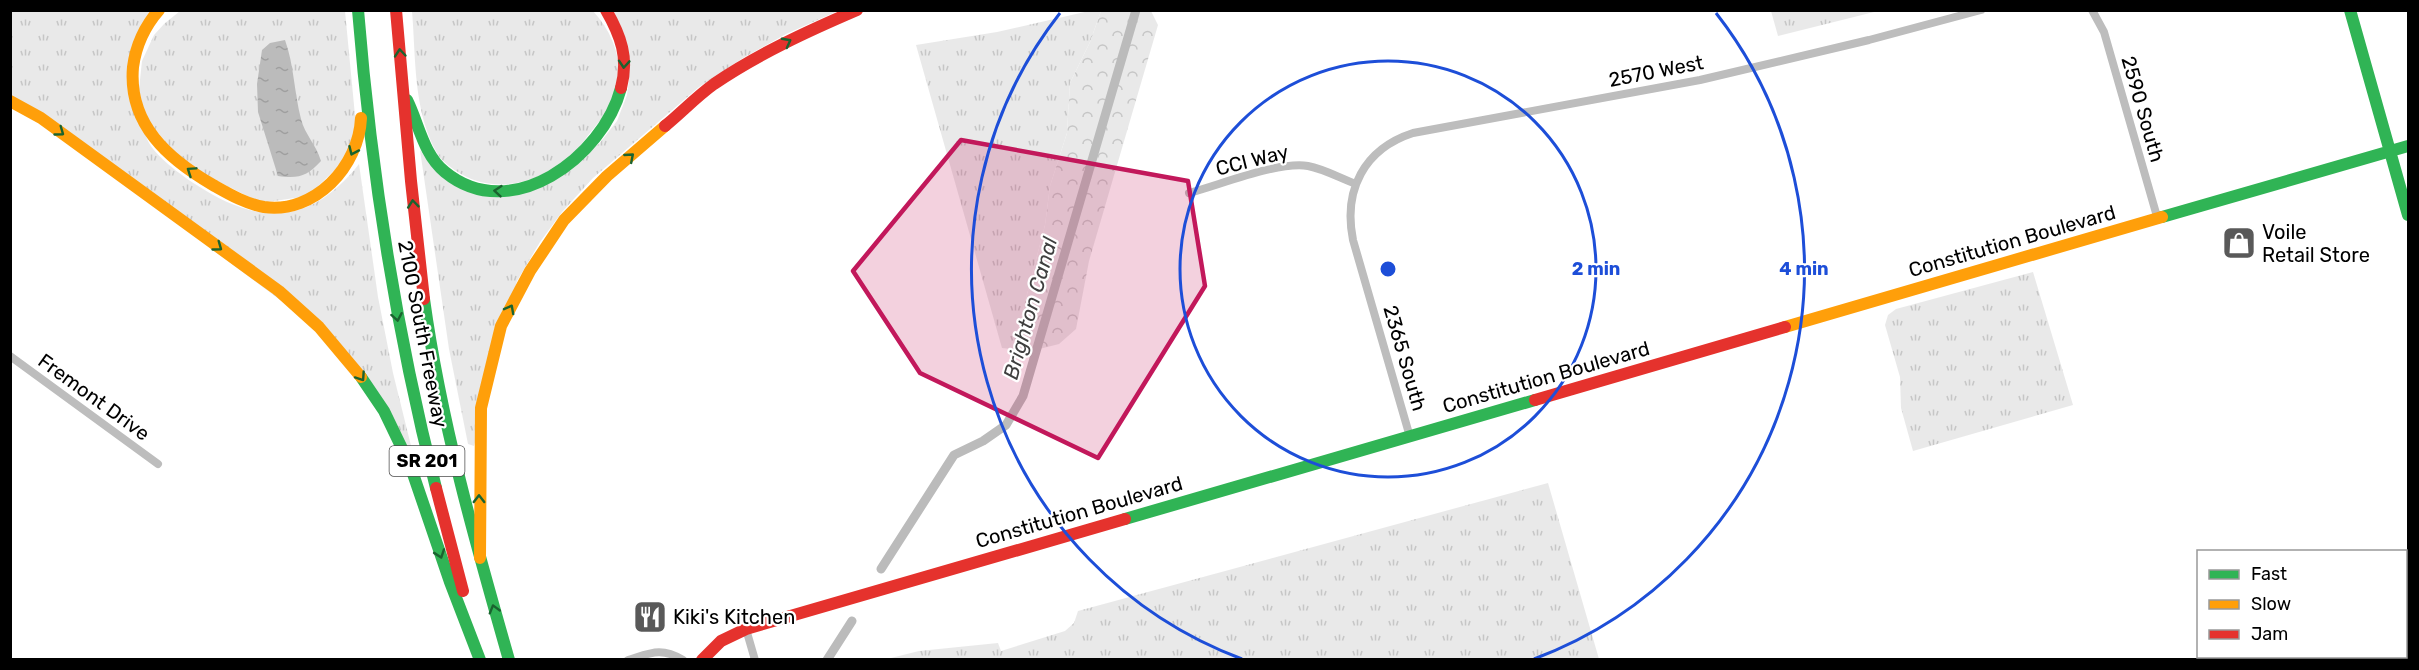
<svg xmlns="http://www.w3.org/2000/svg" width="2419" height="670" font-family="Rubik,sans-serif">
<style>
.grass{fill:url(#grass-tufts)}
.forest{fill:url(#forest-crowns)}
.water{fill:url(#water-ripples)}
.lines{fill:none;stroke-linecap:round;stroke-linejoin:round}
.canal{stroke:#bbb;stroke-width:9}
.street{stroke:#bdbdbd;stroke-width:8}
.fast{stroke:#30b455;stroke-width:12}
.slow{stroke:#ff9f0a;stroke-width:12}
.jam{stroke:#e5322d;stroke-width:12}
.oneway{stroke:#1a632f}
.marked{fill:#c2185b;fill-opacity:0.2;stroke:#c2185b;stroke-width:4.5;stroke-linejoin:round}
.ring{fill:none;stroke:#1d4ed8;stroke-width:3}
.labels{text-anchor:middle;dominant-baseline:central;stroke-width:4.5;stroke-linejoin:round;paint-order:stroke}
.shield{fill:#fff;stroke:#4c4c4c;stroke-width:1.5}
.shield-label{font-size:18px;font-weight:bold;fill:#000}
.street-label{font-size:20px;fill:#000;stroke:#fff}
.poi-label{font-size:20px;fill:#000;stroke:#fff;text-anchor:start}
.water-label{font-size:21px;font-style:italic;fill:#3f3f3f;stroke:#fff}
.centre{fill:#1d4ed8;stroke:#fff;stroke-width:3}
.ring-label{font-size:18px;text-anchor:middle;font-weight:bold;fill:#1d4ed8;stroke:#fff;stroke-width:4.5;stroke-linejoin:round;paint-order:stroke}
</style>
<defs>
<pattern id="grass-tufts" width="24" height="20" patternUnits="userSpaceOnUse" patternTransform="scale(1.5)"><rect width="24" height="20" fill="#e9e9e9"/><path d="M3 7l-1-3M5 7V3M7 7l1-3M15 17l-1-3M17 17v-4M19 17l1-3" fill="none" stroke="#c6c6c6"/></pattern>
<pattern id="forest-crowns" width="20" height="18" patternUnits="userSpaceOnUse" patternTransform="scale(1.5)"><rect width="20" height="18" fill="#e9e9e9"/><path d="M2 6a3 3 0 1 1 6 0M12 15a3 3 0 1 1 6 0" fill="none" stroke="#c6c6c6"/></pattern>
<pattern id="water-ripples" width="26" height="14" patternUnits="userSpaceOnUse" patternTransform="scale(1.5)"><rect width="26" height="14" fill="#bbb"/><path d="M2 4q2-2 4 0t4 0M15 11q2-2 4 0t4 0" fill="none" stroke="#9f9f9f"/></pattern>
</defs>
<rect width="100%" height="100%" fill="#fff"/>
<path class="grass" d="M 10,11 L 157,11 C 150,24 136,45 132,59 C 130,68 137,91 139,100 C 142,112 142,129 148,141 C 155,156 181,175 195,184 C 259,226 310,226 359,164 L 378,297 L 393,373 L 417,470 L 327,335 L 11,99 Z
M 180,11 L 345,11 L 356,126 L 350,155 L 308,196 L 261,203 L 184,164 L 145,117 L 139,89 L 142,61 L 154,35 L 164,24 Z
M 412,11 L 593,11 C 615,35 625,66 616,99 C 613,109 600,120 594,128 C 586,137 579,149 571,156 C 540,182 498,195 461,174 C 453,169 442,162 437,153 C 413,111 416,58 412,11 Z
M 611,11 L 838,11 L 786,34 L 743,58 L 699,87 L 593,178 L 562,212 L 540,242 L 517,281 L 474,446 L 468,444 L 449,349 L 420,150 L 432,167 L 505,196 L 599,144 L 617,121 L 627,95 L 629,80 Z
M 1089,11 L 1101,11 L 1090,42 L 1070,83 L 1067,133 L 1050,186 L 1045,225 L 1016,337 L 1031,351 L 1002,348 L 916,45 L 997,32 Z
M 1878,11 L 1778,36 L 1771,11 L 1771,10 Z
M 2033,272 L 2073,405 L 1913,451 L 1901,408 L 1900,377 L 1885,325 L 1888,315 L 1896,309 Z
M 1548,483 L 1599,659 L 887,659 L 919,651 L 998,643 L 1001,651 L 1065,631 L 1074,623 L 1078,611 Z"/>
<path class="forest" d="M 1101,11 L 1151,11 L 1158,25 L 1089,261 L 1076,329 L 1059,344 L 1031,351 L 1016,337 L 1045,225 L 1050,186 L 1067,133 L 1070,83 L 1090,42 Z"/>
<path class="water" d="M 285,40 C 294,65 294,92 301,119 C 305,135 316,144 321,161 C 307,176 299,179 278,176 L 258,112 L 257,84 L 262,50 L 270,43 Z"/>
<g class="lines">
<path class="canal" d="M 881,569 L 954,455 L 983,441 L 1006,425 L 1023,396 L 1136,10
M 827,660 L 852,621"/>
<path class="street" d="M 2092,10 L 2104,32 L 2158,220
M 1189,193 C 1220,185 1278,161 1308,166 C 1324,169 1340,178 1356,184
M 10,356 L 158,464
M 1410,437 L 1353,240 C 1343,190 1364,149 1413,133 L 1700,80 L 1869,40 L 1981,10
M 746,629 L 755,660
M 628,660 C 651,653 661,647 683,660"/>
<path class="fast" d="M 358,10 C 371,172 396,331 436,488
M 2350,10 L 2408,215
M 407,100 C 419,124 423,154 445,172 C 511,226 603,157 621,88
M 2162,217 L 2408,146
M 424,299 C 441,422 475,541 509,660
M 361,377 L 384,411 L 410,465 L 450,582 L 480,660
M 1125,519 L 1535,400"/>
<path class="slow" d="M 159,10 C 144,27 136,45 133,67 C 128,124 168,159 213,185 C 229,194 246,204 264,207 C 315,214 359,166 361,118
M 10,101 L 41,118 L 279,291 L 319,327 L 361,377
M 1785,327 L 2162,217
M 480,558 L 481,408 L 501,326 L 530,271 L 564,220 L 607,176 L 665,126"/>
<path class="jam" d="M 396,10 L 411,181 L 424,299
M 606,10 C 621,36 629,58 621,88
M 665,126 C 681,113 696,97 714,84 C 758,54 808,31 857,10
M 1535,400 L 1785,327
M 436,488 L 463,591
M 702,660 L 721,641 L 746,629 L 1125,519"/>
</g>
<defs><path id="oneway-chevron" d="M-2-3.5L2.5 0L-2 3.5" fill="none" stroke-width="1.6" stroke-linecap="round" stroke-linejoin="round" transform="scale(1.5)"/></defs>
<g class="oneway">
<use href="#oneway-chevron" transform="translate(787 42) rotate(-28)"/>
<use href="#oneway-chevron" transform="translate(400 53) rotate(-95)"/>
<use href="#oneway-chevron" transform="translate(624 64) rotate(94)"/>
<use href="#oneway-chevron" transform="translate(60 132) rotate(36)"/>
<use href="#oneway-chevron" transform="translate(353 151) rotate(114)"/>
<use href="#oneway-chevron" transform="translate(630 157) rotate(-41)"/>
<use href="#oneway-chevron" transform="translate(191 171) rotate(-146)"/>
<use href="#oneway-chevron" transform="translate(498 191) rotate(-175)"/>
<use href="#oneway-chevron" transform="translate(413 204) rotate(-96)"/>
<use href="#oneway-chevron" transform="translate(218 247) rotate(36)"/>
<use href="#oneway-chevron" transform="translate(510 309) rotate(-62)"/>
<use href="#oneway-chevron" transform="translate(397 317) rotate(80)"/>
<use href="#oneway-chevron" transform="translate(361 377) rotate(56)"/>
<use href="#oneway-chevron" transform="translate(479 499) rotate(-90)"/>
<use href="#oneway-chevron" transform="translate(440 554) rotate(71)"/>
<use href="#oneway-chevron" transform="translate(494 609) rotate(-106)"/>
</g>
<path class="marked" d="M 961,140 L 1188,181 L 1205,286 L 1098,458 L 920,373 L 853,271 Z"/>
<g class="ring">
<circle cx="1388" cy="269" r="208"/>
<path d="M1242 659A416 416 0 0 1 1060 13M1716 13A416 416 0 0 1 1534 659"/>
</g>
<defs>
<g id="shop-square" transform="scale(1.725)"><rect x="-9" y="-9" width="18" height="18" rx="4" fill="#595959" stroke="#fff"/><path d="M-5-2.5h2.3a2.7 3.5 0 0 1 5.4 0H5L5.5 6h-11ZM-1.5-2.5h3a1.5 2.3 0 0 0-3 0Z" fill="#fff"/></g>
<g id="restaurant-square" transform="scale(1.725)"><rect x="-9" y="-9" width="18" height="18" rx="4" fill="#595959" stroke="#fff"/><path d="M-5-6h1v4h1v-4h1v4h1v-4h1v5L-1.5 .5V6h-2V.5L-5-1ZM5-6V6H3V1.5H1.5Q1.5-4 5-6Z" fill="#fff"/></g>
</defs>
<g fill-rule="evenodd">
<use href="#shop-square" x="2239" y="243"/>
<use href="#restaurant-square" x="650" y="617"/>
</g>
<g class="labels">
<rect class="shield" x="389.5" y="446" width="75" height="30" rx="4.5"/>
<g class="shield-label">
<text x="427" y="461">SR 201</text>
</g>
<g class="street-label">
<text transform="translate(1656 71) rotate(-11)">2570 West</text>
<text transform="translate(2143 109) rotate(74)">2590 South</text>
<text transform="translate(1252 160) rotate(-14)">CCI Way</text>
<text transform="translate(2012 241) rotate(-16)">Constitution Boulevard</text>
<text transform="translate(423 334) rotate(79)">2100 South Freeway</text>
<text transform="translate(1405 358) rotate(74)">2365 South</text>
<text transform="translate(1546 377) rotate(-16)">Constitution Boulevard</text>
<text transform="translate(94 397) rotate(36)">Fremont Drive</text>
<text transform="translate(1079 512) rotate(-16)">Constitution Boulevard</text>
</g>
<g class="poi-label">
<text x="2262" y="232">Voile<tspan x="2262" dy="23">Retail Store</tspan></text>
<text x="673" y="617">Kiki's Kitchen</text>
</g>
<g class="water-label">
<text transform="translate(1030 308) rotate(-74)">Brighton Canal</text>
</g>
</g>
<circle cx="1388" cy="269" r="9" class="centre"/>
<g class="ring-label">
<text x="1596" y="275">2 min</text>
<text x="1804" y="275">4 min</text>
</g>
<rect width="2419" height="670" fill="none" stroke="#000000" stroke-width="24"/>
<rect x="2197" y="550" width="210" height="108" fill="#ffffff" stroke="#999999" stroke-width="1.5"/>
<rect x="2209" y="570" width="30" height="9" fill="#30b455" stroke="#999999" stroke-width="1.5"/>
<text x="2251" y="580" font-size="18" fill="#000000">Fast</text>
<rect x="2209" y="600" width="30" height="9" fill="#ff9f0a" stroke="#999999" stroke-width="1.5"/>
<text x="2251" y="610" font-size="18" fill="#000000">Slow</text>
<rect x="2209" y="630" width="30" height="9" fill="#e5322d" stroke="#999999" stroke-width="1.5"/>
<text x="2251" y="640" font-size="18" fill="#000000">Jam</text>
</svg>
